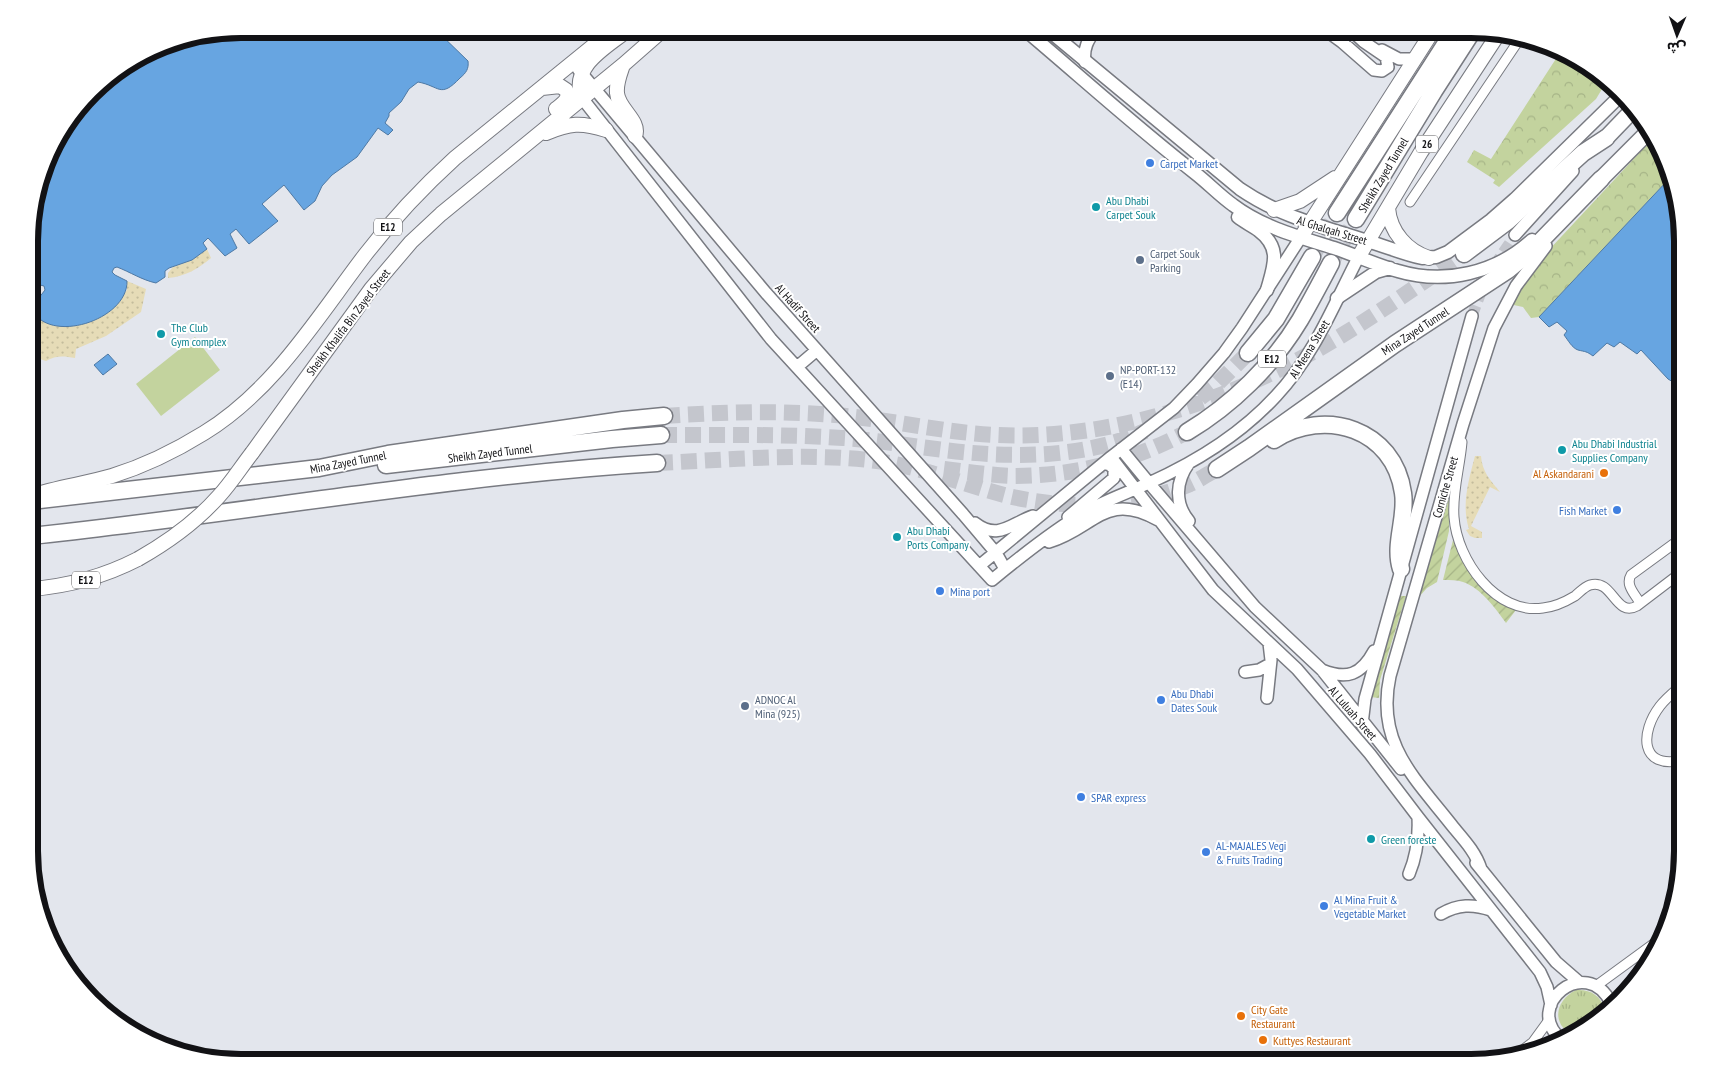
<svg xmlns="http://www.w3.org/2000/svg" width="1712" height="1092" font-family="'PT Sans Narrow','Noto Sans Arabic',sans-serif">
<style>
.grass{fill:url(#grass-tufts)}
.sand{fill:url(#sand-dots)}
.park{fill:url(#park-crowns)}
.garden{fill:url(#garden-furrows)}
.pitch{fill:#c3d39e}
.water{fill:#67a5e1;stroke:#4e79a4}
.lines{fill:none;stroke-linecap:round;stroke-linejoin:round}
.tertiary-tunnel{stroke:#c4c6cd;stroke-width:11;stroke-dasharray:11 5.5;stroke-linecap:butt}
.motorway-tunnel{stroke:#c4c6cd;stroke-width:16;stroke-dasharray:16 8;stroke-linecap:butt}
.minor-casing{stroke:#787a81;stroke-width:11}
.tertiary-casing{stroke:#787a81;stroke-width:14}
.secondary-casing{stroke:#787a81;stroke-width:15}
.primary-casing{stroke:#787a81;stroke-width:16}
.trunk-casing{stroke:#787a81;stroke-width:18}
.motorway-casing{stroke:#787a81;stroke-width:19}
.minor{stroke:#fff;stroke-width:9}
.tertiary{stroke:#fff;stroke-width:11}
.secondary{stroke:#fff;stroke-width:12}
.primary{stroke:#fff;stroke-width:14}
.trunk{stroke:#fff;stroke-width:15}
.motorway{stroke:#fff;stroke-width:16}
.primary-bridge-casing{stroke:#787a81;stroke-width:16;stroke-linecap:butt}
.primary-bridge{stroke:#fff;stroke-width:14}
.shop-dot{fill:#3f7fe0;stroke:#fff;stroke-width:2}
.culture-dot{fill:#0f9aa8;stroke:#fff;stroke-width:2}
.service-dot{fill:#5c6f8a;stroke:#fff;stroke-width:2}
.food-dot{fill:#e8710a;stroke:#fff;stroke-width:2}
.labels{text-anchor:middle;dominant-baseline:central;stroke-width:4;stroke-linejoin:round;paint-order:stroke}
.shield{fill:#fff;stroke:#59595b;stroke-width:1}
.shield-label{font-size:11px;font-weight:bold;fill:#121215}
.shop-label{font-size:12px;fill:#366cbe;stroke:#fff;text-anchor:start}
.street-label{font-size:12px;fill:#121215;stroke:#fff}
.culture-label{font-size:12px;fill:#0d838f;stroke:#fff;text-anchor:start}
.service-label{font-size:12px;fill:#4e5e75;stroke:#fff;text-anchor:start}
.food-label{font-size:12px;fill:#c56008;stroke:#fff;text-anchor:start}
.rim{fill:none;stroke:#121215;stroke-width:6}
</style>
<defs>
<pattern id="grass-tufts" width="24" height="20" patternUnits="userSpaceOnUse" patternTransform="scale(1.25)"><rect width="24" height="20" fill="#c3d39e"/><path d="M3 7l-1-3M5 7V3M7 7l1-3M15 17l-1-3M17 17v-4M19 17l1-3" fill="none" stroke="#a6b487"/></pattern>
<pattern id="sand-dots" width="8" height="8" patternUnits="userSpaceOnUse" patternTransform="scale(1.25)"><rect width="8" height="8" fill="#e6dcb7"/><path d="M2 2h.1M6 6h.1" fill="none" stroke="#c4bc9c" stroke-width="1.8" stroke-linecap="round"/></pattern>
<pattern id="park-crowns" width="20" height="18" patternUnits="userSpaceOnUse" patternTransform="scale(1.25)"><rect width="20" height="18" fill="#c3d39e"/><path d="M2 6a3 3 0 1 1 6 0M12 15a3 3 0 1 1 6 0" fill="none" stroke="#a6b487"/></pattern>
<pattern id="garden-furrows" width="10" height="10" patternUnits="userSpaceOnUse" patternTransform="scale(1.25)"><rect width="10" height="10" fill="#c3d39e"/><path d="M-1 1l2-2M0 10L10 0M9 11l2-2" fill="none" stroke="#a6b487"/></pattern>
</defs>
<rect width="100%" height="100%" fill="#e3e6ed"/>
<path class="grass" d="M 1576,990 C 1590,989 1600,995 1605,1009 L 1575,1036 C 1551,1026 1554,1001 1576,990 Z"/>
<path class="sand" d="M 207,249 L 211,258 C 199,268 185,277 168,278 L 168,273 L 173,267 L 192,260 Z
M 127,281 L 146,289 L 141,312 L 106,336 L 76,349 L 75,358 C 64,356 56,355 46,361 L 31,356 L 31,308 L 33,314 L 63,327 L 88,323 L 113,308 L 127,290 Z
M 1475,456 L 1481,456 C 1482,472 1491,481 1500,492 L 1490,487 L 1471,526 L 1482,532 L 1482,538 L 1475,538 L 1470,536 L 1466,530 L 1469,529 C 1461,505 1469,479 1475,456 Z"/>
<path class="park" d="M 1561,51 L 1580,60 L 1602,84 L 1602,89 L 1596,99 L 1499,187 L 1493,183 L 1495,180 L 1467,162 L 1474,150 L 1491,159 Z
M 1655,136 L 1668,180 L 1539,317 L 1531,318 L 1523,307 L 1509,304 L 1547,252 Z"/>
<path class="garden" d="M 1449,498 L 1449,531 L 1437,582 L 1427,588 L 1418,598 Z
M 1453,540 C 1471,574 1479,594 1516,610 L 1506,623 C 1496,609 1481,588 1463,582 C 1457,580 1450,580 1443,580 Z
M 1400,596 L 1406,596 L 1380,680 L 1379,698 L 1370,697 Z"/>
<path class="pitch" d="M 195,337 L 220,370 L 161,416 L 136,384 Z"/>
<path class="water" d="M 241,29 L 435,29 L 468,61 C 469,69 466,73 460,78 C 440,99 440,86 418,82 L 409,89 L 401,102 L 389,113 L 389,116 L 385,123 L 393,130 L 388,135 L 378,128 L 357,157 L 332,175 L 322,186 L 315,201 L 304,210 L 284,185 L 262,204 L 278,221 L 249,244 L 236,229 L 230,234 L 237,248 L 225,256 L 208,238 L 203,243 L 207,249 L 192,260 L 169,268 L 165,271 L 165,277 L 156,283 C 142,280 130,272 117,267 L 114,268 L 112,272 L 115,275 L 127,281 C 128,320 48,346 31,308 L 45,290 L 44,286 L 40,285 L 31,291 L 31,213 L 51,147 L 101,82 L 160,45 Z
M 1668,180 L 1683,227 L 1683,388 L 1668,379 L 1641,350 L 1637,354 L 1620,342 L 1614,347 L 1607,343 L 1593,356 C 1586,351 1586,352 1578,350 C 1572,348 1568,340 1564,335 L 1567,331 L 1557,322 L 1549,327 L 1539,317 Z
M 108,354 L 117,364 L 103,375 L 94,365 Z"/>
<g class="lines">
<path class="tertiary-tunnel" d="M 1494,266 L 1515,235
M 1472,316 L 1483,287"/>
<path class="motorway-tunnel" d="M 1312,257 L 1337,213
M 1331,263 L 1356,219
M 1200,398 L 1214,387 L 1248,353
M 664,416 C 725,412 785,410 846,416 C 897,421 947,433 998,435 C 1110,440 1225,402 1322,347 C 1371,319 1417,286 1464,254
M 661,435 C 722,435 783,434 843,438 C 877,440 910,446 944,450 C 1010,458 1084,459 1145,431
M 657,463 C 730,460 805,452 877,461 C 922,467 965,485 1008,496 C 1069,510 1132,508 1190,484 C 1199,480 1208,474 1217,469
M 944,469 C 967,472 990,475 1013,476 C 1076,476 1132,461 1187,432"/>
<g class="minor-casing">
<path id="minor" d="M 1410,202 L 1521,37
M 1462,442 C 1460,467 1452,492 1454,517 C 1457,560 1496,615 1543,608 C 1554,607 1565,602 1575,596 C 1580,592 1584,587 1590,585 C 1613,578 1615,618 1637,606 L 1683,571
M 1640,603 C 1635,594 1625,585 1631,575 L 1683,537
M 1683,684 C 1675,691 1666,698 1660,706 C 1640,732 1639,770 1683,760
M 1683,695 L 1679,708 L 1683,719
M 1596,986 L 1663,937
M 1520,1052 L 1533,1042 L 1549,1020"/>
</g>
<g class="tertiary-casing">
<path id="tertiary" d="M 1324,29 L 1342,42 L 1374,70 L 1382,71 L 1388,67 L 1386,57 L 1364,42 L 1351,30 L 1342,42
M 1052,33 L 1070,33 L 1078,29
M 1382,50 L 1399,59 L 1415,59
M 1085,62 C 1083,48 1088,40 1096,29
M 578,69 L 766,293 L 963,514 L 996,553 L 1005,569
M 582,98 L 771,339 L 992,580 C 1020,557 1051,532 1083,513 C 1104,501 1127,493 1149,483 C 1196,462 1241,434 1276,396 C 1314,356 1334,304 1359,256
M 1515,235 L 1573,171
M 797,367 L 817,350
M 1121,449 L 1149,483 L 1255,607 L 1322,670 L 1401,769
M 1111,457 L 1213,590 L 1297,669 L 1370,754 L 1418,817 L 1540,972 L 1547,987 L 1551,1005
M 1068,517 L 1114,478 L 1114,469 L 1110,465 L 1106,464
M 1189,521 C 1174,503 1176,481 1189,463
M 975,523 C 998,541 1012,523 1033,516
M 1049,542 C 1094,529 1105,490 1158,520
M 979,566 L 1111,457 L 1174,408 L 1197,384 L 1224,353 L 1242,328 L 1301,237
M 1322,670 C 1347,680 1361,675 1374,651
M 1245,672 L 1259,670 L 1270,664
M 1267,698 L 1271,660 L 1269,643
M 1362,724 L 1365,699 L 1472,316
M 1476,863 L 1556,962 L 1579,982
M 1481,869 C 1476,853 1465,841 1454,828 C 1416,779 1375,744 1390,676 L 1463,424 L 1494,328 L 1516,286 L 1546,246
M 1409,874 C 1417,855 1419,837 1418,817
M 1441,914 C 1458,904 1473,904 1491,910
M 1562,1040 C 1521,1006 1586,953 1611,1003"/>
</g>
<g class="secondary-casing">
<path id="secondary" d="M 1024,29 C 1081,77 1136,127 1195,173 C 1208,183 1219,195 1233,205 C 1262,227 1299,237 1334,248 C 1355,255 1376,265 1398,271 C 1445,285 1496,273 1532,240
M 1047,29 L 1240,189 C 1281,217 1321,226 1367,241 C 1385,246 1403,254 1422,258 L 1436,257 L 1448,252 L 1491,220 L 1515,199 L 1619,97
M 1238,217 C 1244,222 1251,225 1258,230 C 1282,248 1274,265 1267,290
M 1337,298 L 1376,272 L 1390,268"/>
</g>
<g class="primary-casing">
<path id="primary" d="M 623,65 C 620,74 616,83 617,93 C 618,109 641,121 635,136
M 542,88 L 560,86 L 566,90 C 571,99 562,104 556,109
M 582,98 C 570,65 607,47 629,29
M 546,133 C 570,123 581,122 606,130
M 1388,208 C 1390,232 1407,251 1429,258
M 1274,210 L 1300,201 L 1335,178
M 1301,237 L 1434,29
M 1359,256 L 1421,152 L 1499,33
M 252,453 L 371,289 L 411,242 L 441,214 L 623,65 L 664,29
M 31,496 C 57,487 85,484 112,476 C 144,466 175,451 204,433 C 274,390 317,318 365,255 C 392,220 423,187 455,158 L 614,29
M 31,589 C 69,586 103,577 138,559"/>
</g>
<g class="trunk-casing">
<path id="trunk" d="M 1606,138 L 1632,111
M 1601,179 L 1650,130"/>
</g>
<g class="motorway-casing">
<path id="motorway" d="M 1337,213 L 1455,29
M 1356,219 L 1434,91 L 1474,29
M 1464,254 L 1508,221 L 1583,153 L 1606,138
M 1248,353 L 1276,319 L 1312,257
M 1187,432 C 1232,405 1273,365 1300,320 C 1311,301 1321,282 1331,263
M 1274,440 C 1325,407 1394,429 1403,493 C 1407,518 1393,544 1401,569
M 386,465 L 612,439 L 661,435
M 1217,469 L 1249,448 L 1395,344 L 1508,270 L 1532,250 L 1601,179
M 31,501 L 319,468 L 388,454 L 623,420 L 664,416
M 31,536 C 240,514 447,476 657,463"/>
</g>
<use href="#minor" class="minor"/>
<use href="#tertiary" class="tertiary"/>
<use href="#secondary" class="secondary"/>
<use href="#primary" class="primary"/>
<use href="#trunk" class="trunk"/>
<use href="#motorway" class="motorway"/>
<g class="primary-bridge-casing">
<path id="primary-bridge" d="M 138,559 C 168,542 196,522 219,496 C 231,483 241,467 252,453"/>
</g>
<use href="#primary-bridge" class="primary-bridge"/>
</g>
<g class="shop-dot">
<circle cx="1150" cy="163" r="5"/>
<circle cx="1617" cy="510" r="5"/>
<circle cx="940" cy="591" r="5"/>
<circle cx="1161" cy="700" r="5"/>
<circle cx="1081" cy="797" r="5"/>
<circle cx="1206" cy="852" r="5"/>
<circle cx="1324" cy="906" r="5"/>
</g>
<g class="culture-dot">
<circle cx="1096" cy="207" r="5"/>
<circle cx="161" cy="334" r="5"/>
<circle cx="1562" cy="450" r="5"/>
<circle cx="897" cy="537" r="5"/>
<circle cx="1371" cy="839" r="5"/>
</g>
<g class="service-dot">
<circle cx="1140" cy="260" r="5"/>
<circle cx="1110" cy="376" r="5"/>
<circle cx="745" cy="706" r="5"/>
</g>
<g class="food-dot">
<circle cx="1604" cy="473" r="5"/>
<circle cx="1241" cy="1016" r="5"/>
<circle cx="1263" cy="1040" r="5"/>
</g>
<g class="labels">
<g class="shield">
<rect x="1416" y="135.5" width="22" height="17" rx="4"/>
<rect x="374" y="218.5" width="28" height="17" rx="4"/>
<rect x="1258" y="350.5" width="28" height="17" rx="4"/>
<rect x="72" y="571.5" width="28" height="17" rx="4"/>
</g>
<g class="shield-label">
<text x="1427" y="144">26</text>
<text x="388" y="227">E12</text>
<text x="1272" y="359">E12</text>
<text x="86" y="580">E12</text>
</g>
<g class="shop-label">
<text x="1160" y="163">Carpet Market</text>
<text x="1607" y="510" text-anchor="end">Fish Market</text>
<text x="950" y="591">Mina port</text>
<text x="1171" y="693">Abu Dhabi<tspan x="1171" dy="14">Dates Souk</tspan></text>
<text x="1091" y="797">SPAR express</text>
<text x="1216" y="845">AL-MAJALES Vegi<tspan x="1216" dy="14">&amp; Fruits Trading</tspan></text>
<text x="1334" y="899">Al Mina Fruit &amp;<tspan x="1334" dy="14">Vegetable Market</tspan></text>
</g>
<g class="street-label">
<text transform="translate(1383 175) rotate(-59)">Sheikh Zayed Tunnel</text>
<text transform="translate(1332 230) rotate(17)">Al Ghalqah Street</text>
<text transform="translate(798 308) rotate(48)">Al Hadif Street</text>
<text transform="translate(348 322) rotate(-53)">Sheikh Khalifa Bin Zayed Street</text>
<text transform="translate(1415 331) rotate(-33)">Mina Zayed Tunnel</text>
<text transform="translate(1309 349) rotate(-59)">Al Meena Street</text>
<text transform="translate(490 453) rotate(-7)">Sheikh Zayed Tunnel</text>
<text transform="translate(348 462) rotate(-11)">Mina Zayed Tunnel</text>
<text transform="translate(1445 487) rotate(-74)">Corniche Street</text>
<text transform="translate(1353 713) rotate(49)">Al Luluah Street</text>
</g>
<g class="culture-label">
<text x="1106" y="200">Abu Dhabi<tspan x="1106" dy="14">Carpet Souk</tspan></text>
<text x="171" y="327">The Club<tspan x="171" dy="14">Gym complex</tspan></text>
<text x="1572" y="443">Abu Dhabi Industrial<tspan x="1572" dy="14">Supplies Company</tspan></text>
<text x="907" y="530">Abu Dhabi<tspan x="907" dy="14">Ports Company</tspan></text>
<text x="1381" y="839">Green foreste</text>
</g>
<g class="service-label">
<text x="1150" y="253">Carpet Souk<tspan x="1150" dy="14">Parking</tspan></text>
<text x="1120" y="369">NP-PORT-132<tspan x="1120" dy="14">(E14)</tspan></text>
<text x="755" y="699">ADNOC Al<tspan x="755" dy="14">Mina (925)</tspan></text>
</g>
<g class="food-label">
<text x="1594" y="473" text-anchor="end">Al Askandarani</text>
<text x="1251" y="1009">City Gate<tspan x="1251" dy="14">Restaurant</tspan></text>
<text x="1273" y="1040">Kuttyes Restaurant</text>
</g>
</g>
<path d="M0 0H1712V1092H0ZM241 38H1471A203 203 0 0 1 1674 241V851A203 203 0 0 1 1471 1054H241A203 203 0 0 1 38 851V241A203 203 0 0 1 241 38Z" fill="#fff" fill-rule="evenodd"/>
<path class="rim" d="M241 38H1471A203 203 0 0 1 1674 241V851A203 203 0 0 1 1471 1054H241A203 203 0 0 1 38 851V241A203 203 0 0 1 241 38Z"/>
<g transform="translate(1677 35) rotate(182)" stroke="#ffffff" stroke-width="4" paint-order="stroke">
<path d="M0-4L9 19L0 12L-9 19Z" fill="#121215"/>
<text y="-8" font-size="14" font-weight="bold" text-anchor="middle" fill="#121215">ش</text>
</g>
</svg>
